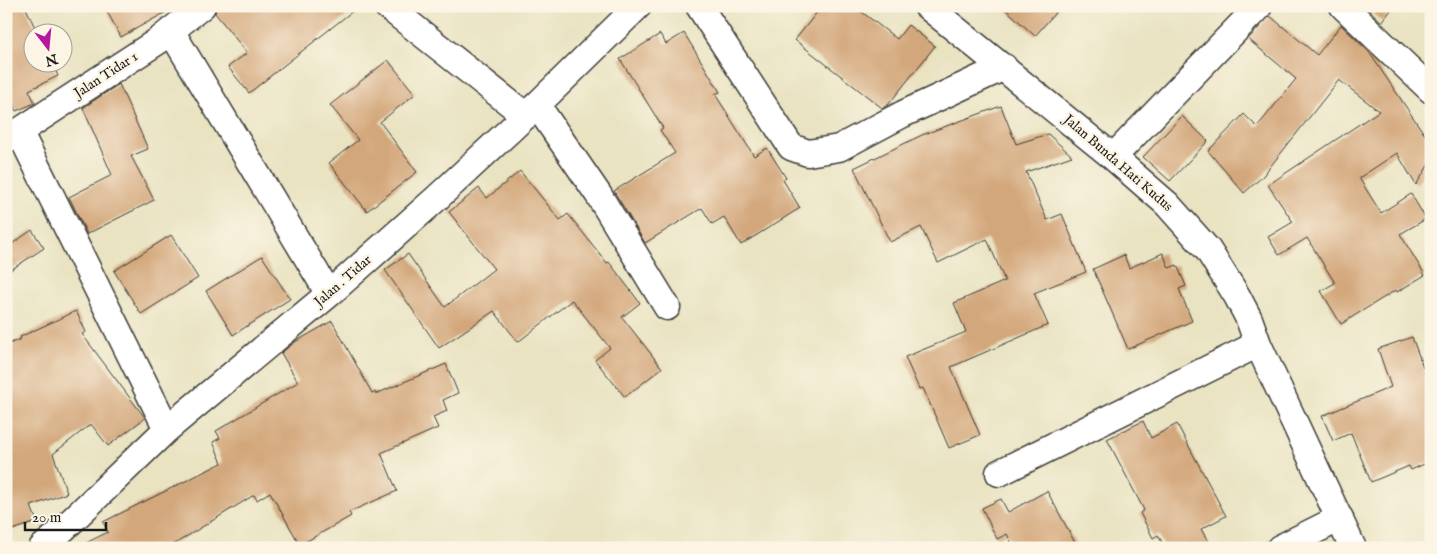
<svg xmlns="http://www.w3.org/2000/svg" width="1437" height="554" font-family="'IM FELL English',serif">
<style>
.building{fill:#d3a77c}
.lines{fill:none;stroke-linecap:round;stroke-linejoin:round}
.minor-casing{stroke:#3b3a35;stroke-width:29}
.minor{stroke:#fff;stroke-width:26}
.labels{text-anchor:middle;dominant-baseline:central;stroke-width:5;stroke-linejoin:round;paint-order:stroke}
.street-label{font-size:14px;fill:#1c1c1c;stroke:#fcf5e5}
</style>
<rect width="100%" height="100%" fill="#fcf5e5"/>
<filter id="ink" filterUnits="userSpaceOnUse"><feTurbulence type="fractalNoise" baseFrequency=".02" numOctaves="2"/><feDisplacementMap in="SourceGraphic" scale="10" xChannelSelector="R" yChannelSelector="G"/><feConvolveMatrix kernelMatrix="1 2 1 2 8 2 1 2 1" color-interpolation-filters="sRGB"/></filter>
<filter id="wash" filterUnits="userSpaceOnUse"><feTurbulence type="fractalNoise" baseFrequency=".0096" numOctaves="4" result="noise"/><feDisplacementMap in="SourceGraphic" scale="20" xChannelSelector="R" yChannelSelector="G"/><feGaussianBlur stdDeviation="1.12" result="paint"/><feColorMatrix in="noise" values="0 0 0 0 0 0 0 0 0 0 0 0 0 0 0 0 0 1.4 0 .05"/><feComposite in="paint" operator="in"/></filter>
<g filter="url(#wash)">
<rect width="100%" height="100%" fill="#e9e3c2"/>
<g id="blocks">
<path class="building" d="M 6,6 L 25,6 L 37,32 L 32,32 L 32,62 L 52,62 L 58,76 L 29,90 L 35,103 L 16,111 L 10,99 L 6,100 Z
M 104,6 L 177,6 L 121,37 Z
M 217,6 L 359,6 L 249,93 L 228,67 L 247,53 L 215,13 Z
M 822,6 L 854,6 L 897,39 L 908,25 L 935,46 L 888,105 L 882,108 L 795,40 Z
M 1002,6 L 1061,6 L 1035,36 Z
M 1365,6 L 1394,6 L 1382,22 Z
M 1270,16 L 1317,55 L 1341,25 L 1369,52 L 1431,144 L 1431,161 L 1416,185 L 1397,153 L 1359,178 L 1381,213 L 1411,194 L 1426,219 L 1400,234 L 1425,275 L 1397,292 L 1396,290 L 1341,324 L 1321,291 L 1335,283 L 1307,238 L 1279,255 L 1268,237 L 1293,222 L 1268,185 L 1379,111 L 1339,80 L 1262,177 L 1244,193 L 1208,151 L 1244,114 L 1257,127 L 1296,79 L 1248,39 Z
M 684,33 L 720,92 L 715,94 L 754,156 L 767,148 L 786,178 L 783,180 L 800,208 L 741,245 L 724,217 L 712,224 L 702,208 L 645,243 L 614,191 L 675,153 L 660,130 L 663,128 L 620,59 L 660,34 L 666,44 Z
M 388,60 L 415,94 L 380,122 L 417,172 L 367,211 L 329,163 L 358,140 L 330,105 Z
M 119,84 L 148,149 L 131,156 L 154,200 L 87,234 L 69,197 L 112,175 L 83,108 Z
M 1001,106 L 1016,144 L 1048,134 L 1072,156 L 1026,172 L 1047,220 L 1062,214 L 1086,272 L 1034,293 L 1048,325 L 951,367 L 980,435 L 949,448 L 923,388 L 919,389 L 905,357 L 966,332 L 954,303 L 1005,281 L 987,239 L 938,263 L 921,227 L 890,242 L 854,168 L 922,135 Z
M 1182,116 L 1208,141 L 1170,181 L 1143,157 Z
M 520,171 L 560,220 L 568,214 L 607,263 L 609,262 L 640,303 L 622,317 L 662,368 L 625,397 L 595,360 L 610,348 L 572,300 L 518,342 L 494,311 L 439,348 L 385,270 L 408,254 L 445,307 L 494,269 L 449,212 L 479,188 L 487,198 Z
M 32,230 L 44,248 L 6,273 L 6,248 Z
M 171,235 L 198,278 L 141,314 L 114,271 Z
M 1163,253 L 1169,268 L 1177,265 L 1186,286 L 1179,289 L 1192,321 L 1128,349 L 1093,269 L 1124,255 L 1129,268 Z
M 262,256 L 290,299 L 233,335 L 206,291 Z
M 76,311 L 86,332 L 82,334 L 145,418 L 108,446 L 91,424 L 53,454 L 67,493 L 31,506 L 37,522 L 6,532 L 6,345 L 21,339 L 20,337 Z
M 332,321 L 372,393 L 375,392 L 376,394 L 446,364 L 458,393 L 443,400 L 447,411 L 433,417 L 438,428 L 381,453 L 397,491 L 349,512 L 351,516 L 300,545 L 270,492 L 257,500 L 254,495 L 168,548 L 76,548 L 108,532 L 103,522 L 222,463 L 213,442 L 220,438 L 216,431 L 298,382 L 281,353 L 295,342 Z
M 1412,337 L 1431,389 L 1431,461 L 1411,470 L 1409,466 L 1371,482 L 1351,433 L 1333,441 L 1322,416 L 1391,387 L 1378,349 Z
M 1143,421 L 1151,438 L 1177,424 L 1226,516 L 1201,529 L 1212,548 L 1165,548 L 1158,535 L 1153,538 L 1140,513 L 1144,510 L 1107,439 Z
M 1047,491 L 1078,548 L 1014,548 L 1007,534 L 997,539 L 982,508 L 1001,499 L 1008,512 Z"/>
</g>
</g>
<g filter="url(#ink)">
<use href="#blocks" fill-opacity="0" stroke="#3b3a35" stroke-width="1"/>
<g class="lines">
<g class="minor-casing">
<path id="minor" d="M 387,6 L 526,116
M 699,6 L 791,147 L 808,153 L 839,148 L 903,114 L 1004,67
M 927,6 L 1113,157 L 1167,204 L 1208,250 L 1237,296 L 1249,319 L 1258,344 L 1353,548
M 1343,6 L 1431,90
M 171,31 L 329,294
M 537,105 L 598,194 L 667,307
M 19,131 L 167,429
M 6,140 L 158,41 L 202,6
M 1113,157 L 1259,6
M 999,473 L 1258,344
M 42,548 L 57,535 L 167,429 L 329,294 L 438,197 L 537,105 L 638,6
M 1280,548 L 1340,518"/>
</g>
<use href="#minor" class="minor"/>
</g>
</g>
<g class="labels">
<g class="street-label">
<text transform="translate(106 75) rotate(-33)">Jalan Tidar 1</text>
<text transform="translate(1118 163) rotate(41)">Jalan Bunda Hati Kudus</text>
<text transform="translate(343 281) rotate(-41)">Jalan . Tidar</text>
</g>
</g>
<rect width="1437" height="554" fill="none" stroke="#fcf5e5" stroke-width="25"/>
<g transform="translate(48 48) rotate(164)"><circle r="24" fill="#fcf5e5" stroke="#a29e95"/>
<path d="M0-4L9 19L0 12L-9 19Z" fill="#b5179e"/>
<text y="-8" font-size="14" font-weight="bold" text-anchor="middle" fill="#1c1c1c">N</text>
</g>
<path d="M25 522v8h81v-8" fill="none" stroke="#1c1c1c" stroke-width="2.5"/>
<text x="32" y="522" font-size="15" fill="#1c1c1c" stroke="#fcf5e5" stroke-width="4" paint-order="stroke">20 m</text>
</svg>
